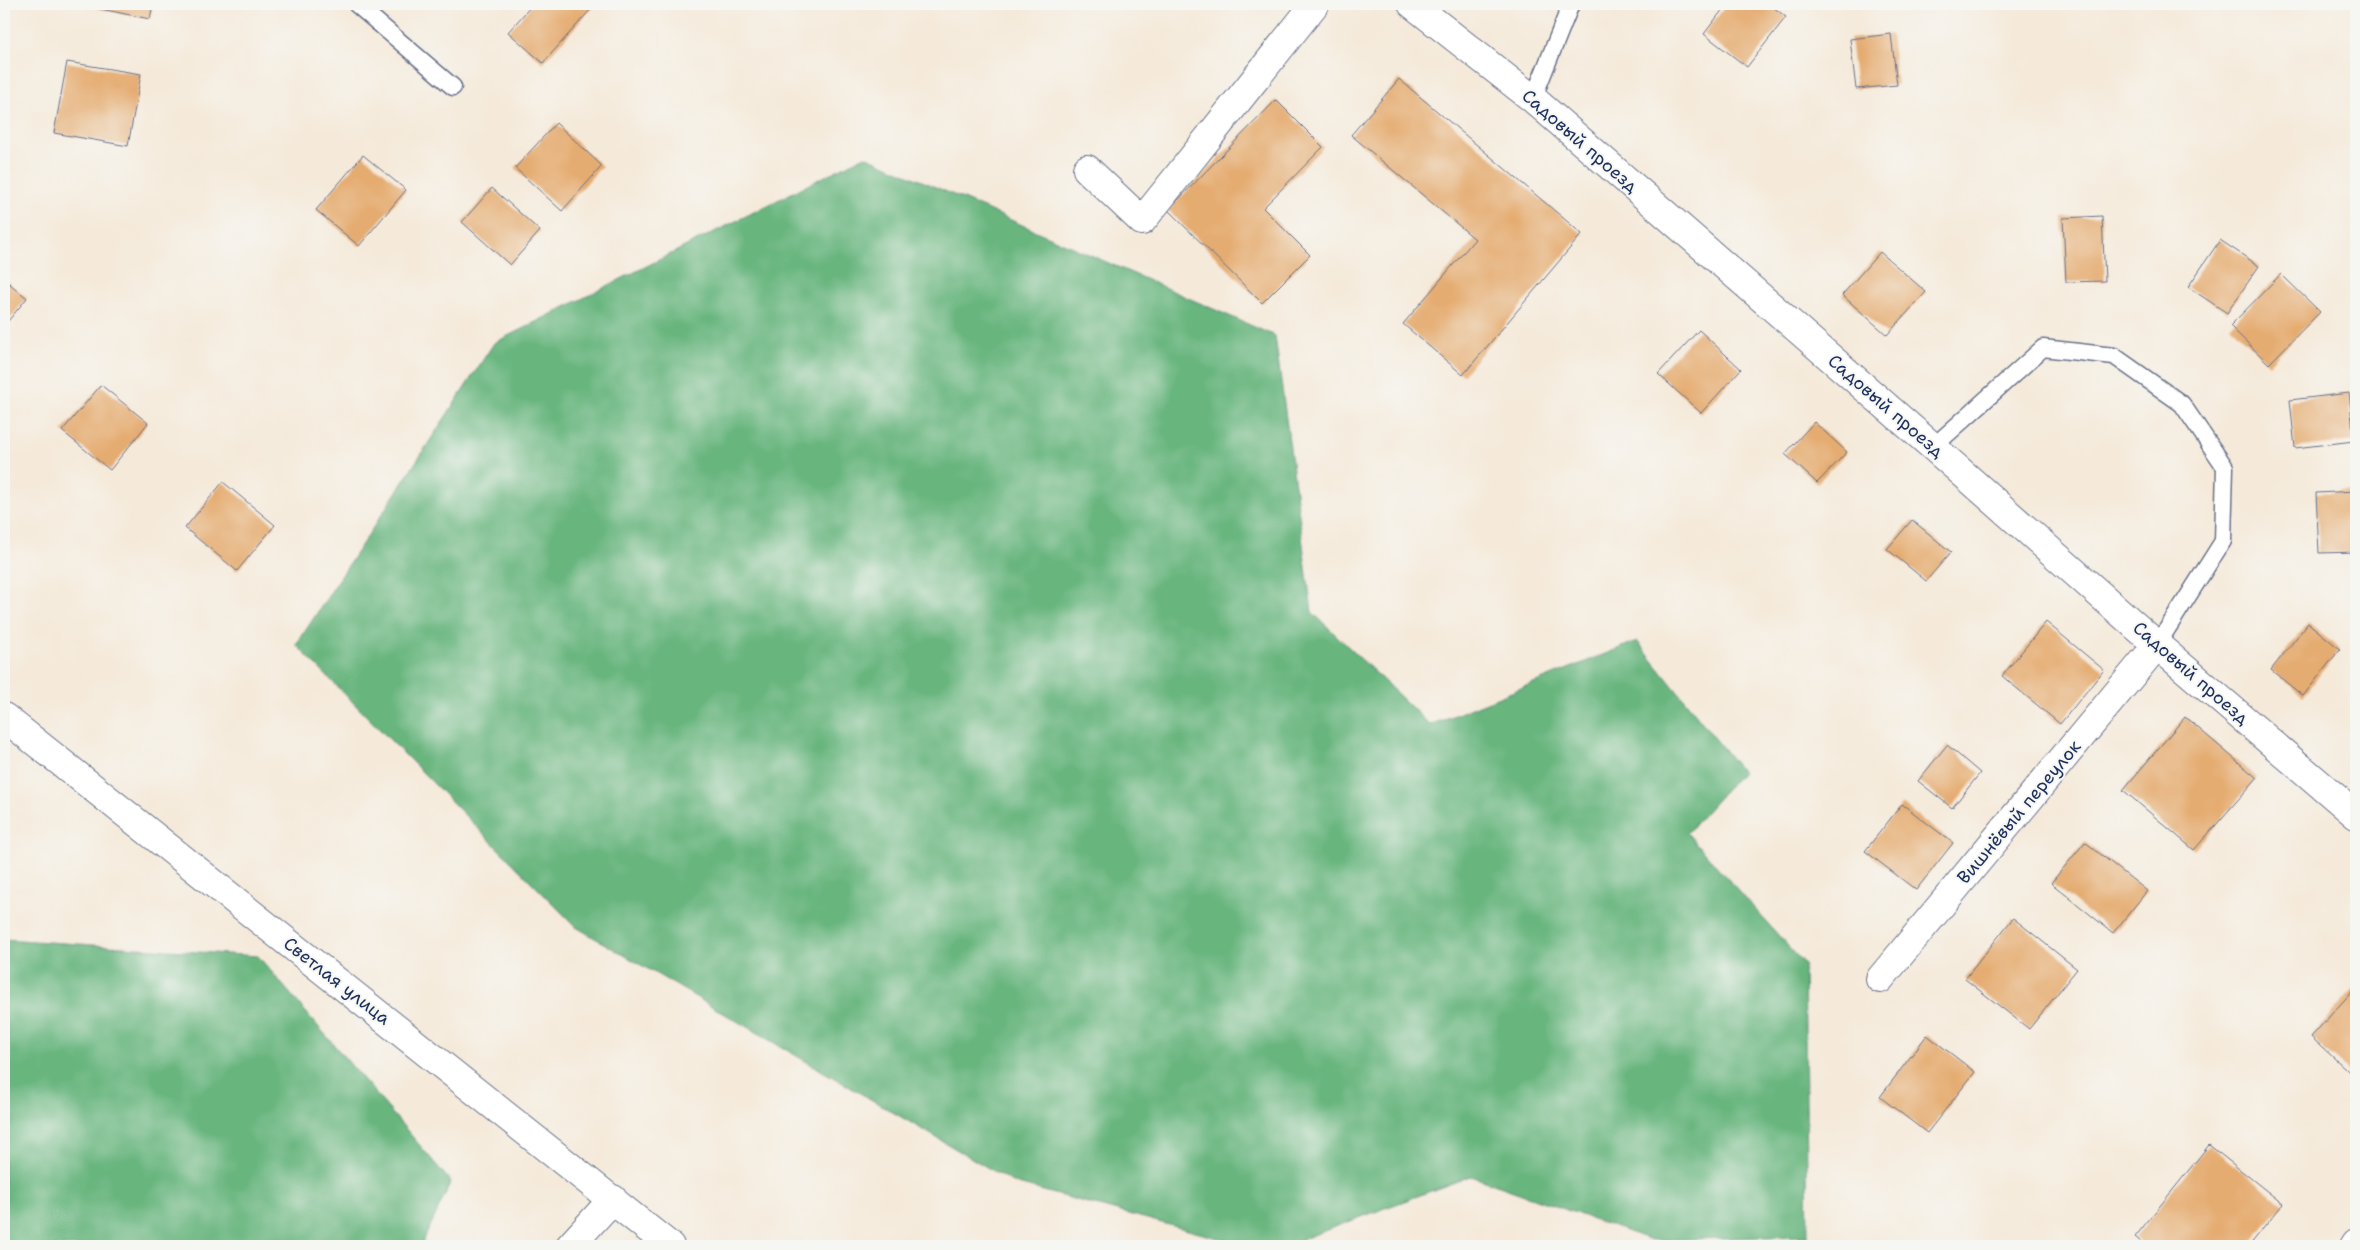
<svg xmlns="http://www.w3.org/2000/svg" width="2360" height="1250" font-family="'Shantell Sans',sans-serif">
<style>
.forest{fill:#68b57e;stroke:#42726e}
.building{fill:#e5ac71}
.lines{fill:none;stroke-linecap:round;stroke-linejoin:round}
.lane-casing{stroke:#677089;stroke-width:19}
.street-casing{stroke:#677089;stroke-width:30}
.lane{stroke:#fff;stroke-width:16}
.street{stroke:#fff;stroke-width:28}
.labels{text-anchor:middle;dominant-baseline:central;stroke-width:4;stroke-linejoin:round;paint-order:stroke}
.street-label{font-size:18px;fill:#1b2f5e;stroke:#f6f6f2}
</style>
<rect width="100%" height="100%" fill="#f6f6f2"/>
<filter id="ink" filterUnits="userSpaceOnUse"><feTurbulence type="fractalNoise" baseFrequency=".02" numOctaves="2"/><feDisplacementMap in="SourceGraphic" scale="10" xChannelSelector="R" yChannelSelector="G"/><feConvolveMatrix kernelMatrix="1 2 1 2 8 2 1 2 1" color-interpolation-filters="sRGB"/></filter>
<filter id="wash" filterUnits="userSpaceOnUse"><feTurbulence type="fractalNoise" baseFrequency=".0096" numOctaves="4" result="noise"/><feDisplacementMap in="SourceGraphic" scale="20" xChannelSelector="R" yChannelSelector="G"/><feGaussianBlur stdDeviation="1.12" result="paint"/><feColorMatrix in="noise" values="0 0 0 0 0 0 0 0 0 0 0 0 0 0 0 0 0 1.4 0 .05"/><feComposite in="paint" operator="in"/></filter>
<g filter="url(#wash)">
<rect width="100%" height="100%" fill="#f5eada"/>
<path class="forest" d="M 865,156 L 1275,336 L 1312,612 L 1430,725 L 1637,641 L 1742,772 L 1687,833 L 1804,964 L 1808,1236 L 1651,1240 L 1471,1176 L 1284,1246 L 1247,1246 L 1014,1183 L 576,927 L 296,645 L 494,343 Z
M 4,939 L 258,956 L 451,1182 L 421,1246 L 4,1246 Z"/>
<g id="blocks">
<path class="building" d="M 76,4 L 153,4 L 150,19 Z
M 533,4 L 588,4 L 592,8 L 543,63 L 508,32 Z
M 1727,4 L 1769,4 L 1786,17 L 1747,67 L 1704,34 Z
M 1891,34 L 1897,85 L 1856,89 L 1850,39 Z
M 67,62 L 141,74 L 128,146 L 54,133 Z
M 1399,79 L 1582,234 L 1463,375 L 1403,324 L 1475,239 L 1351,135 Z
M 1276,100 L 1323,147 L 1263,208 L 1310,255 L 1262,303 L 1168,210 Z
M 556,123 L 602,166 L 562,211 L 515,168 Z
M 363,155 L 406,190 L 359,246 L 316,210 Z
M 492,188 L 540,231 L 510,265 L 462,222 Z
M 2102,216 L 2105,281 L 2066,282 L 2063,218 Z
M 2220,240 L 2259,266 L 2227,313 L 2188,287 Z
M 1880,252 L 1926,292 L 1887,335 L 1842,295 Z
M 2281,274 L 2320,312 L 2269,364 L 2230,326 Z
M 4,279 L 27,298 L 4,326 Z
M 1699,330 L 1741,369 L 1701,413 L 1658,374 Z
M 101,385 L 148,423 L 110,470 L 62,431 Z
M 2349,393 L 2354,441 L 2295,448 L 2290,400 Z
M 1814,422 L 1847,452 L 1817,483 L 1785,454 Z
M 223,482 L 275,525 L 237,571 L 185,528 Z
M 2356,491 L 2356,552 L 2319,553 L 2316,493 Z
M 1912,520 L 1951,552 L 1926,581 L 1887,549 Z
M 2046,622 L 2104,670 L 2060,724 L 2002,676 Z
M 2308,623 L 2340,649 L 2303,696 L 2271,670 Z
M 2185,717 L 2257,778 L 2194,850 L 2123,790 Z
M 1947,745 L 1980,773 L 1952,808 L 1918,781 Z
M 1902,804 L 1953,843 L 1916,890 L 1865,851 Z
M 2085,842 L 2147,891 L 2113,933 L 2051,883 Z
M 2013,918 L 2077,969 L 2029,1029 L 1965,979 Z
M 2356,987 L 2356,1078 L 2311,1037 Z
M 1927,1035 L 1975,1072 L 1927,1133 L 1880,1097 Z
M 2209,1145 L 2283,1204 L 2249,1246 L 2146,1246 L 2135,1237 Z"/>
</g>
</g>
<g filter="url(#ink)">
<use href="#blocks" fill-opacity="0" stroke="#677089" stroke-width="1"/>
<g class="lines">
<g class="lane-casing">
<path id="lane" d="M 356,4 L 453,87
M 1533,99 L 1571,4
M 1933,447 L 2043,348 L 2114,356 L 2182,404 L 2225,467 L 2223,541 L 2157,645"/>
</g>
<g class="street-casing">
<path id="street" d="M 1412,4 L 1533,99 L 1933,447 L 2157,645 L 2356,815
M 1087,169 L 1142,221 L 1315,4
M 4,717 L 670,1246
M 1880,979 L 2157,645
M 570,1246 L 613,1199
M 2354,1246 L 2356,1243"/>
</g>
<use href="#lane" class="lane"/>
<use href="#street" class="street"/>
</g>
</g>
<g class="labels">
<g class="street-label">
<text transform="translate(1580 141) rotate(41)">Садовый проезд</text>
<text transform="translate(1886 406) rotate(41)">Садовый проезд</text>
<text transform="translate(2191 673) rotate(41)">Садовый проезд</text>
<text transform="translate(2019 812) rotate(-50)">Вишнёвый переулок</text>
<text transform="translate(337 981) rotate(38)">Светлая улица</text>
</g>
</g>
<rect width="2360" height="1250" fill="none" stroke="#f6f6f2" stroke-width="20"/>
</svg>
